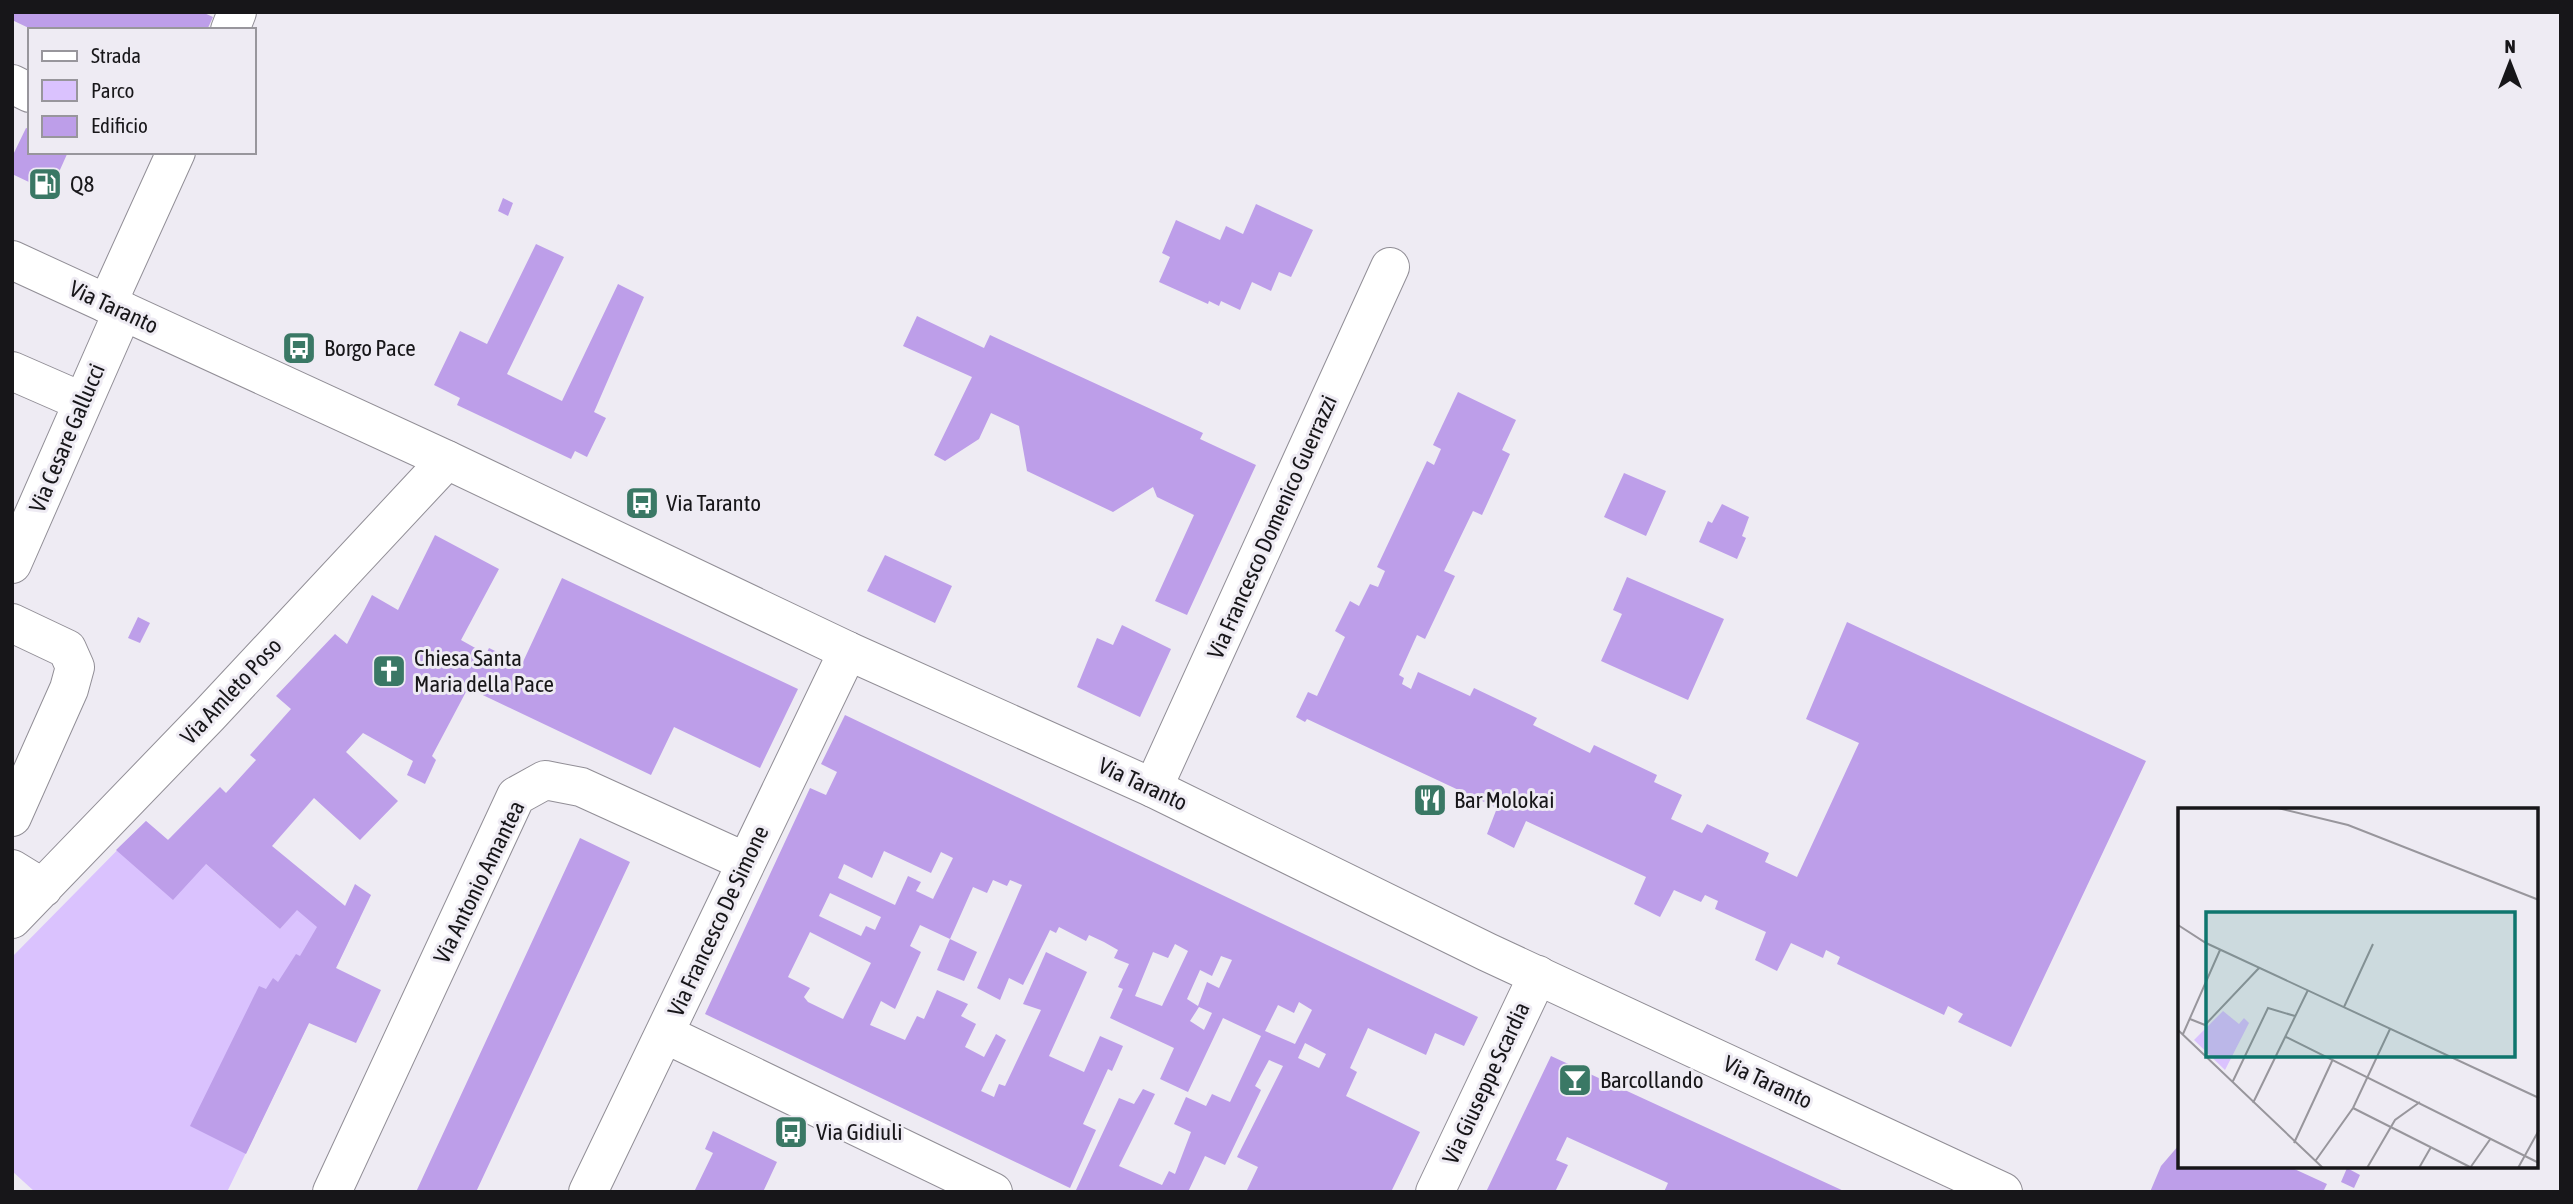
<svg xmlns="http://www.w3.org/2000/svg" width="2573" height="1204" font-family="'Asap Condensed',sans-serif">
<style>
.green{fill:#dac2fe}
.building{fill:#bd9ee9;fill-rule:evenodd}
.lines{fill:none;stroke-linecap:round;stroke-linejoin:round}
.minor-casing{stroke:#918e96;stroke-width:40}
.major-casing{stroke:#918e96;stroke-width:40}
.minor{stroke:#fff;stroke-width:38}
.major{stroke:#fff;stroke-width:38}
.labels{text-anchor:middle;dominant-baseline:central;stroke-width:6;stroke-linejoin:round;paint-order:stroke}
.poi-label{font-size:23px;fill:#171619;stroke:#eeebf3;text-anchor:start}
.street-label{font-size:23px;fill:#171619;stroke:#eeebf3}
.inset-road{fill:none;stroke:#98969c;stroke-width:2}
.view{fill:#0f766e;fill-opacity:0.15;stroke:#0f766e;stroke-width:3.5}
.inset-edge{fill:none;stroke:#171619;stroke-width:3.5}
</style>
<rect width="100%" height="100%" fill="#eeebf3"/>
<path class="green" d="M 146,821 L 168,840 L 174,836 L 280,929 L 318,884 L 360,918 L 227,1192 L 35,1192 L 12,1171 L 12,957 Z"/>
<path class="building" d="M 12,12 L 202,12 L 213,17 L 207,30 L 33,30 L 12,20 Z
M 26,128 L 30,129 L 30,152 L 68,152 L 50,192 L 12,174 L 12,157 Z
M 503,198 L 513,203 L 508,216 L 498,211 Z
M 1256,204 L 1313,230 L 1291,277 L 1279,272 L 1271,291 L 1252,282 L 1240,310 L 1221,301 L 1219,306 L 1209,301 L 1208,304 L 1159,282 L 1170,257 L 1162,253 L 1176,220 L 1220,240 L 1226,226 L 1243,234 Z
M 536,244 L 564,257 L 507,374 L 562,401 L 618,284 L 644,297 L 594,412 L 606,418 L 587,457 L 575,451 L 571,459 L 457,405 L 460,398 L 434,385 L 460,331 L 487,344 Z
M 917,316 L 984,348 L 990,335 L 1203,433 L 1200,439 L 1256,465 L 1187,615 L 1155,601 L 1194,515 L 1157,497 L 1153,487 L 1113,512 L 1027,471 L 1019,426 L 991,413 L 979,439 L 945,461 L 934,455 L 972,377 L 903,346 Z
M 1458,392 L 1516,420 L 1502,450 L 1510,454 L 1482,515 L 1473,511 L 1444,571 L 1455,576 L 1425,639 L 1417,635 L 1399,675 L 1404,678 L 1402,684 L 1411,689 L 1418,672 L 1470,696 L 1474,688 L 1537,718 L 1533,725 L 1590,753 L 1594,745 L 1657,775 L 1654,782 L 1682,795 L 1671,819 L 1702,833 L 1707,824 L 1769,853 L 1765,862 L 1797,877 L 1859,743 L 1806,719 L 1847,622 L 2146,761 L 2011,1047 L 1958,1022 L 1963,1014 L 1948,1006 L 1944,1015 L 1837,964 L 1840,957 L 1826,950 L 1823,958 L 1791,943 L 1777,971 L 1755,960 L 1766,932 L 1715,909 L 1718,901 L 1705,895 L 1701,902 L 1674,890 L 1660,917 L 1634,904 L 1646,877 L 1526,821 L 1514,848 L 1487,834 L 1497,808 L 1307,719 L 1305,722 L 1296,717 L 1308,692 L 1317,696 L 1345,637 L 1335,631 L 1350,601 L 1359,606 L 1370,584 L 1378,587 L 1385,571 L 1377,567 L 1427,461 L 1434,465 L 1441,449 L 1433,445 Z
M 1624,473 L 1666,491 L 1646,536 L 1604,517 Z
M 1722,504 L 1749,517 L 1742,536 L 1746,538 L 1737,559 L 1699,542 L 1708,521 L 1712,523 Z
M 435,535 L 499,569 L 461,640 L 486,654 L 489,648 L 522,664 L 562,578 L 798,689 L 760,768 L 674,727 L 651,775 L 468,688 L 432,756 L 436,760 L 425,784 L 407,775 L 413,761 L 363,733 L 346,752 L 398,801 L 360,840 L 314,798 L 272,846 L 345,906 L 355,884 L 371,895 L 336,968 L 381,990 L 356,1043 L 309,1023 L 246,1154 L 190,1126 L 259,986 L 266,989 L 273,978 L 278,982 L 296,954 L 300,956 L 317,927 L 297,910 L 280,929 L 206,864 L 173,900 L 116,850 L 146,821 L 168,840 L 220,787 L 226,793 L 256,760 L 250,755 L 291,709 L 276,696 L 335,634 L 347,644 L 372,595 L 398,610 Z
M 885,555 L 952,586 L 935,623 L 867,591 Z
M 1627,577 L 1724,619 L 1688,700 L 1601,661 L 1622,614 L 1613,610 Z
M 138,617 L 150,623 L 140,643 L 128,638 Z
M 1122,625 L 1171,649 L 1140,717 L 1077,687 L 1097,638 L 1113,645 Z
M 845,715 L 1478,1017 L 1464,1046 L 1435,1033 L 1426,1055 L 1368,1028 L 1350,1068 L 1357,1072 L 1346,1096 L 1420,1132 L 1391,1192 L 1246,1192 L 1258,1167 L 1237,1157 L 1283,1066 L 1269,1060 L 1255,1086 L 1261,1090 L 1225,1165 L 1205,1156 L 1188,1192 L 1076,1190 L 1119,1098 L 1134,1104 L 1143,1089 L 1155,1094 L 1119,1166 L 1162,1185 L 1169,1171 L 1175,1174 L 1191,1132 L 1174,1124 L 1186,1097 L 1206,1106 L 1212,1094 L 1230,1102 L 1261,1036 L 1223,1018 L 1188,1092 L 1160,1079 L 1174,1048 L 1110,1018 L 1123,989 L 1118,987 L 1129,964 L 1114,958 L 1118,950 L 1104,942 L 1089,935 L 1086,941 L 1059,927 L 1056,933 L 1050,930 L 1023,985 L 1009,978 L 1000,1000 L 977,988 L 1022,885 L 1010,880 L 1007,886 L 993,880 L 987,893 L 973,887 L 950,939 L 920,925 L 910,946 L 921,952 L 895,1009 L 881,1001 L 870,1025 L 905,1040 L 917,1016 L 924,1019 L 937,990 L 968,1004 L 961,1016 L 976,1024 L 965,1047 L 984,1057 L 996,1034 L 1006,1040 L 981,1091 L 994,1097 L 999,1084 L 1005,1086 L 1041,1010 L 1023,1004 L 1046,952 L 1087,972 L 1049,1056 L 1084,1072 L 1100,1036 L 1123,1046 L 1112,1071 L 1108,1069 L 1083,1124 L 1096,1130 L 1070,1188 L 705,1014 L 810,788 L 826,795 L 837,772 L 821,764 ZM 884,851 L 931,873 L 941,852 L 953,858 L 933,899 L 916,891 L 921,882 L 908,876 L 895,905 L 838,878 L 844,864 L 872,878 ZM 830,893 L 881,917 L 875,930 L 866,926 L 861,936 L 819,916 ZM 810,932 L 871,963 L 843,1019 L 808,1002 L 804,997 L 810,988 L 788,977 ZM 1175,944 L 1188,951 L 1162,1006 L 1135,996 L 1153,952 L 1168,958 ZM 1221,956 L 1232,960 L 1219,988 L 1207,982 L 1198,1006 L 1187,999 L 1200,970 L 1212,976 ZM 1299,1002 L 1312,1010 L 1295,1044 L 1265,1031 L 1278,1005 L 1294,1013 ZM 1199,1007 L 1212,1013 L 1204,1030 L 1190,1021 ZM 1305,1043 L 1326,1054 L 1319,1068 L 1298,1058 Z
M 580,838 L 630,862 L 476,1192 L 416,1192 Z
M 950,939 L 977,952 L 964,981 L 937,970 Z
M 1551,1056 L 1846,1192 L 1664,1192 L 1668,1183 L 1567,1137 L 1556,1160 L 1568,1165 L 1555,1192 L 1486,1192 Z
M 713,1131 L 777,1162 L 763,1192 L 694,1192 L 713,1153 L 705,1149 Z
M 2179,1145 L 2179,1167 L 2290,1167 L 2327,1184 L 2323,1192 L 2150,1192 L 2161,1166 Z
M 2347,1168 L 2360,1175 L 2354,1188 L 2341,1182 Z"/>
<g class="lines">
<g class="minor-casing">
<path id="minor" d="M 230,30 L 237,12
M 12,84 L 30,93
M 107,304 L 176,152
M 12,371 L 83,402
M 12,564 L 123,311
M 12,623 L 67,649 L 75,667 L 69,689 L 12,817
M 1153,788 L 1390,267
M 12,869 L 43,888
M 12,919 L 209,715 L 447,460
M 665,1034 L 993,1192
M 332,1192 L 516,796 L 545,780 L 581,787 L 746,862
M 588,1192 L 848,651
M 1435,1192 L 1538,975"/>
</g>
<g class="major-casing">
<path id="major" d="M 12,260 L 447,460 L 848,651 L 1153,788 L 1487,952 L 2003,1192"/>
</g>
<use href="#minor" class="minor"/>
<use href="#major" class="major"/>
</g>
<defs>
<g id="fuel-square" transform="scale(1.75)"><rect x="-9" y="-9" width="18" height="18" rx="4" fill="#3a7865" stroke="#eeebf3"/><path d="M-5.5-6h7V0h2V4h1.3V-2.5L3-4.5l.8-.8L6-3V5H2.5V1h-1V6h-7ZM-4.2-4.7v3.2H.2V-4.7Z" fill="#fff"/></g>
<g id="bus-square" transform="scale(1.75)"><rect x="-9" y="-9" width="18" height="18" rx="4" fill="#3a7865" stroke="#eeebf3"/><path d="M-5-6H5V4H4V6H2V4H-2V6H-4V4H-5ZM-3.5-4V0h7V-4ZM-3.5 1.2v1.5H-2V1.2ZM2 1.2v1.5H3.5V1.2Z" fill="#fff"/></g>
<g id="church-square" transform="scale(1.75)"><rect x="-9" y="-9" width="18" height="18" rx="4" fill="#3a7865" stroke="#eeebf3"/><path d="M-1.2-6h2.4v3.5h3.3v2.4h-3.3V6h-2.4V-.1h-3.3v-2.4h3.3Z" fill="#fff"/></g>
<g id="restaurant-square" transform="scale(1.75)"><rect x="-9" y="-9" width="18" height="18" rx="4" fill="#3a7865" stroke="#eeebf3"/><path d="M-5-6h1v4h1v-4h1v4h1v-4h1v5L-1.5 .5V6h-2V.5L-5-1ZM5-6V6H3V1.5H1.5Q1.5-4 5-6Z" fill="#fff"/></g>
<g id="bar-square" transform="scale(1.75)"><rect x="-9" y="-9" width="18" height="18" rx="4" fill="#3a7865" stroke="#eeebf3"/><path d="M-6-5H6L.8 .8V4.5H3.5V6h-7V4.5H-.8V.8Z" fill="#fff"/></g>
</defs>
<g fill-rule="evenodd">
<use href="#fuel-square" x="45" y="184"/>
<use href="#bus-square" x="299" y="348"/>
<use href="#bus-square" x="642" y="503"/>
<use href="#church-square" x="389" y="671"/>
<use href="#restaurant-square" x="1430" y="800"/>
<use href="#bar-square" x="1575" y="1080"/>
<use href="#bus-square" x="791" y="1132"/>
</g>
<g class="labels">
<g class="poi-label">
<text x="70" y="184">Q8</text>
<text x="324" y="348">Borgo Pace</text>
<text x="666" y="503">Via Taranto</text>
<text x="414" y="658">Chiesa Santa<tspan x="414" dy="26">Maria della Pace</tspan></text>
<text x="1454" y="800">Bar Molokai</text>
<text x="1600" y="1080">Barcollando</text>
<text x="816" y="1132">Via Gidiuli</text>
</g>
<g class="street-label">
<text transform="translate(114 307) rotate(25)">Via Taranto</text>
<text transform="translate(67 438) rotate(-67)">Via Cesare Gallucci</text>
<text transform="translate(1272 527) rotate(-66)">Via Francesco Domenico Guerrazzi</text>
<text transform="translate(231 691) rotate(-47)">Via Amleto Poso</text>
<text transform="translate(1143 784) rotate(25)">Via Taranto</text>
<text transform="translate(479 882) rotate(-64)">Via Antonio Amantea</text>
<text transform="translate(718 921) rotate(-65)">Via Francesco De Simone</text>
<text transform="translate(1768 1082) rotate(25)">Via Taranto</text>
<text transform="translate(1486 1083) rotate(-65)">Via Giuseppe Scardia</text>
</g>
</g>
<g transform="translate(2178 808)">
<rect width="360" height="360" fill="#eeebf3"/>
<path d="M 45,203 L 61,216 L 66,210 L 71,215 L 47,262 L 16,232 Z" fill="#dac2fe"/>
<path class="inset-road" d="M 100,0 L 170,17 L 361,92M 0,117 L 28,135 L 361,290M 166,199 L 195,136M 12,211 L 27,217 L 81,160M 0,222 L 145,360M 5,226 L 42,142M 108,229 L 361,355M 55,273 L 90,200 L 117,208M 75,295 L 130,182M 175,300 L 292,359M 116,335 L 155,251M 138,352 L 175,300 L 212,221M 189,360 L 217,312 L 242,294M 241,360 L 253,339M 292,360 L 313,330M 340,360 L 361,322"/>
<path class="view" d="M 28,104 L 337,104 L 337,249 L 28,249 Z"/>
<rect width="360" height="360" class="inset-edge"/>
</g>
<rect width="2573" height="1204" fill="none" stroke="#171619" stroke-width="28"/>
<rect x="28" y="28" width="228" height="126" fill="#eeebf3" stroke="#98969c" stroke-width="2"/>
<rect x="42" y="51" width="35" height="10" fill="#ffffff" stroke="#98969c" stroke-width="2"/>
<text x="91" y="63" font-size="21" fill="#171619">Strada</text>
<rect x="42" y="80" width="35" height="21" fill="#dac2fe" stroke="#98969c" stroke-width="2"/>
<text x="91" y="98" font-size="21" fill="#171619">Parco</text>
<rect x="42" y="116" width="35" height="21" fill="#bd9ee9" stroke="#98969c" stroke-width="2"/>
<text x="91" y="133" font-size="21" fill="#171619">Edificio</text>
<g transform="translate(2510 63)" stroke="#eeebf3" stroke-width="5" paint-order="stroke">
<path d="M0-5L12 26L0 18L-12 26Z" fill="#171619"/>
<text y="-10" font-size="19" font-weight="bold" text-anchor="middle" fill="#171619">N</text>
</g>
</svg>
